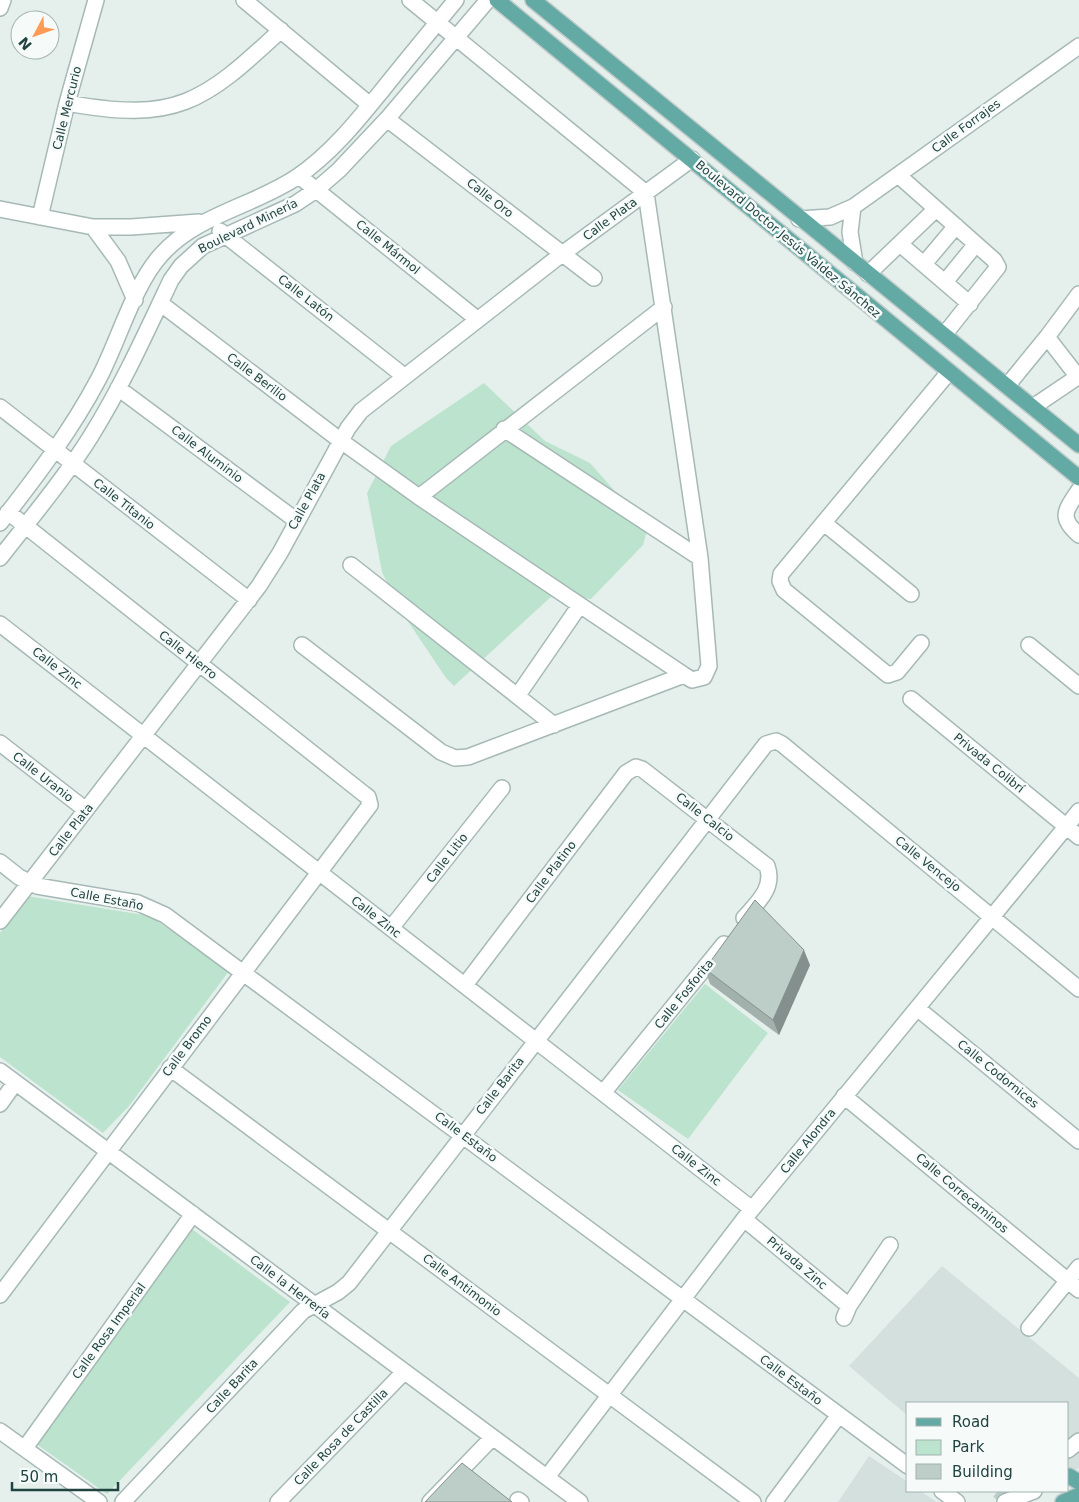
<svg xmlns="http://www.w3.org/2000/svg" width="1079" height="1502" font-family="'DejaVu Sans',sans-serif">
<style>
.built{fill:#d3e0dd}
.green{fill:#bce3cd}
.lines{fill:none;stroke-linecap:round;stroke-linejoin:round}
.minor-tunnel{stroke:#bececb;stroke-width:15;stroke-dasharray:15 8;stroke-linecap:butt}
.minor-casing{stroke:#a6b9b6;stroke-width:18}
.major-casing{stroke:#c1cbca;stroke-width:18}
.minor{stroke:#fff;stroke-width:15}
.major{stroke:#64aaa4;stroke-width:15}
.wall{fill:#a3b1ad}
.shaded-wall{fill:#84908d}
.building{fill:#bdcec9;stroke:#84908d}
.labels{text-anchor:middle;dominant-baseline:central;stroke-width:5;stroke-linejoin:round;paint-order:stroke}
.street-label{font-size:12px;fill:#214441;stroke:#f6fbfa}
</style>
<rect width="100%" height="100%" fill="#e5f0ed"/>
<path class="built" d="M 942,1266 L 1079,1378 L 1079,1468 L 1068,1473 L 1068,1403 L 908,1403 L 908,1416 L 849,1366 Z
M 869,1456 L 908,1482 L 908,1491 L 920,1491 L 937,1502 L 838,1502 Z"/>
<path class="green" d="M 484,383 L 545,441 L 590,463 L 629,507 L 647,530 L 643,545 L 591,599 L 553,595 L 454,686 L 446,678 L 399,608 L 382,572 L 367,493 L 391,446 Z
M 27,896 L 150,916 L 229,971 L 129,1106 L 103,1133 L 0,1057 L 0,933 Z
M 705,984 L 768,1033 L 688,1139 L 618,1090 Z
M 192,1229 L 290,1302 L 107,1494 L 35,1443 Z"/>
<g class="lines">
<path class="minor-tunnel" d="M 998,1491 L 1009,1500"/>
<g class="minor-casing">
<path id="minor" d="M 244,0 L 370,105
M 0,8 L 3,0
M 67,103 C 176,123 203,103 281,30
M 387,119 L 594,278
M 898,175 L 994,260 L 998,267 L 944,335
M 299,176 L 477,319
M 853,207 L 850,232 L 855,263
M 0,209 L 93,227 L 131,227 L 199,222
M 40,217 L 67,103 L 96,0
M 799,219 L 830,217 L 853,207 L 1079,46
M 93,227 L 118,261 L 135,300
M 220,231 L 404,376
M 900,244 L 970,304
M 924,264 L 956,226
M 868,274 L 936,209
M 945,282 L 976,244
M 160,303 L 341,441 L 419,497 L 684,675 L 692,680 L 704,677 L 709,666 L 700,558 L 646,193 L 410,0
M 1047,337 L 1078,377
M 1007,386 L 1047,337 L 1079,294
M 118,388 L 297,521
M 0,407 L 249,600
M 1033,407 L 1079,376
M 504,429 L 700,558
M 1079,490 C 1066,510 1058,517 1079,535
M 419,497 L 664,307
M 0,523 C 36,477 71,431 98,380 C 118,343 133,286 161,255 C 196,215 254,206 297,177 C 332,153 358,120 384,88 C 408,58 432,29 456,0
M 824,523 L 911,594
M 0,558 C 31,518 64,479 91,436 C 122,386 146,333 171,280 L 181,266 L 203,246 L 295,204 L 316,190 L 339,170 L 387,119 L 488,0
M 351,565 L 554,725
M 0,624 L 752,1209
M 921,643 L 897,672 L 888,675 L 784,590 L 780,581 L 781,574 L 949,372
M 302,645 L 441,752 L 455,758 L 468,757 L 684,675
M 1029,645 L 1079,686
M 518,695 L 580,605
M 911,699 L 1079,837
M 0,743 L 86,810
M 0,862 L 19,877 L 37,886 L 138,903 L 165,915 L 908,1466
M 0,921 L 259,586 L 280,553 L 348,428 L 361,411 L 562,254 L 692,159
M 391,928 L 502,788
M 465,985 L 626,773 L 636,767 L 642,769 L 767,866 C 775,888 757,903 744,918
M 917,1008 L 1079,1141
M 170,1068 L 753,1502
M 0,1071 L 580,1502
M 603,1093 L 724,944
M 844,1096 L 1079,1290
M 0,1104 L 15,1083
M 744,1219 L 849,1306
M 0,1295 L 370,805 L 368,797 L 364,794 L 8,512
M 844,1318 L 849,1306 L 890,1245
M 1029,1328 L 1079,1267
M 0,1431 L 99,1502
M 25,1448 L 193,1214
M 1068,1450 L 1079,1441
M 547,1477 L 744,1219 L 1079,811
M 942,1491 L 957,1502
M 518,1500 L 521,1502
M 123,1502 L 303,1311 L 338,1292 L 349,1283 L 766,744 L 776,741 L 782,744 L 1079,989
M 278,1502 L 404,1372
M 430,1502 L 492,1438
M 774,1502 L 839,1415
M 1005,1502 L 1034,1491"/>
</g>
<g class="major-casing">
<path id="major" d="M 497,0 L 1079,478
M 533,0 L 1079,445
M 1069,1476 L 1079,1482
M 1063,1502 L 1079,1495"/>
</g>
<use href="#minor" class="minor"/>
<use href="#major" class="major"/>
</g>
<path class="wall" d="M 810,965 L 779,1035 L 710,984 L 705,969 Z"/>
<path class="shaded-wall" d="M 804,950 L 810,965 L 779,1035 L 773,1020 Z"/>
<path class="building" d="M 755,900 L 804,950 L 773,1020 L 705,969 Z
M 462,1463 L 512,1502 L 425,1502 Z"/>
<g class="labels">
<g class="street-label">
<text transform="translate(67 108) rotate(-76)">Calle Mercurio</text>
<text transform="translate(966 126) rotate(-36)">Calle Forrajes</text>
<text transform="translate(490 198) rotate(38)">Calle Oro</text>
<text transform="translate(610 219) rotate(-36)">Calle Plata</text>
<text transform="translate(248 226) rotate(-26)">Boulevard Minería</text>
<text transform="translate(788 239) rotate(40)">Boulevard Doctor Jesús Valdez Sánchez</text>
<text transform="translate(388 247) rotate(39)">Calle Mármol</text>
<text transform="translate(306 298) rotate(38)">Calle Latón</text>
<text transform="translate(257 377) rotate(37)">Calle Berilio</text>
<text transform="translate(207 454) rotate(37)">Calle Aluminio</text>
<text transform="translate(307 501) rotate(-61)">Calle Plata</text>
<text transform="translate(124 504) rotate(38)">Calle Titanio</text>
<text transform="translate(188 655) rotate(38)">Calle Hierro</text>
<text transform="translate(57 668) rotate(38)">Calle Zinc</text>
<text transform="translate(989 763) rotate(39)">Privada Colibrí</text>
<text transform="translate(43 777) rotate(38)">Calle Uranio</text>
<text transform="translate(705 817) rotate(38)">Calle Calcio</text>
<text transform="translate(71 830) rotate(-52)">Calle Plata</text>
<text transform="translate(447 858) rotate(-52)">Calle Litio</text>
<text transform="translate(928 864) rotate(39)">Calle Vencejo</text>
<text transform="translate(551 872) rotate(-53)">Calle Platino</text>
<text transform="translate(107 899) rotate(11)">Calle Estaño</text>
<text transform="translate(376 917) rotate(38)">Calle Zinc</text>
<text transform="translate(684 994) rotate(-51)">Calle Fosforita</text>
<text transform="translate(187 1046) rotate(-53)">Calle Bromo</text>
<text transform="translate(998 1074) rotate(39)">Calle Codornices</text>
<text transform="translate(500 1086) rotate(-52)">Calle Barita</text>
<text transform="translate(466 1137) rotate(37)">Calle Estaño</text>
<text transform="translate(808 1141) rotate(-51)">Calle Alondra</text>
<text transform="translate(696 1165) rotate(38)">Calle Zinc</text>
<text transform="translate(962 1193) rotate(40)">Calle Correcaminos</text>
<text transform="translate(797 1263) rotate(40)">Privada Zinc</text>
<text transform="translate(462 1285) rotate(37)">Calle Antimonio</text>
<text transform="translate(290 1287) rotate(37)">Calle la Herrería</text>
<text transform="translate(109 1331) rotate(-54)">Calle Rosa Imperial</text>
<text transform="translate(791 1380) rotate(37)">Calle Estaño</text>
<text transform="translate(232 1386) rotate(-47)">Calle Barita</text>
<text transform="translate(341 1437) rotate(-46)">Calle Rosa de Castilla</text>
</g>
</g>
<rect x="906" y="1402" width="162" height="90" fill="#f6fbfa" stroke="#a1b2b0"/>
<rect x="916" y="1418" width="25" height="8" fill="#64aaa4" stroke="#a1b2b0"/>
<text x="952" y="1427" font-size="15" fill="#214441">Road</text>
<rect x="916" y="1440" width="25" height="15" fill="#bce3cd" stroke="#a1b2b0"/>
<text x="952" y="1452" font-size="15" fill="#214441">Park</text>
<rect x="916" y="1464" width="25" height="15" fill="#bdcec9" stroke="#a1b2b0"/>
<text x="952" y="1477" font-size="15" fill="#214441">Building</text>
<g transform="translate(35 35) rotate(229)"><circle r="24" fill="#f6fbfa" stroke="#a1b2b0"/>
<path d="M0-4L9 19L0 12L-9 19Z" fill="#ff9b54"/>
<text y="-8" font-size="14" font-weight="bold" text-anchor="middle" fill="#214441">N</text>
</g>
<path d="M12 1482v8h106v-8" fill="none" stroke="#214441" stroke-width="2.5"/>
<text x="20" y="1482" font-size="15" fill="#214441" stroke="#f6fbfa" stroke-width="4" paint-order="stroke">50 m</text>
</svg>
